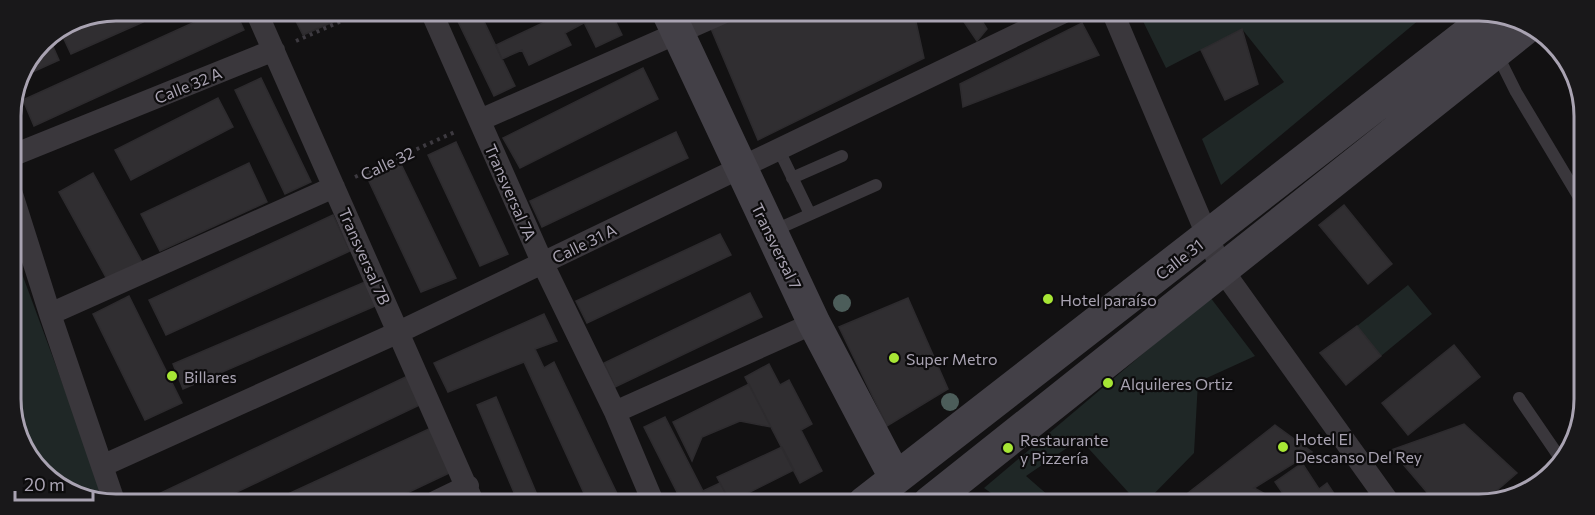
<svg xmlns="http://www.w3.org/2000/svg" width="1595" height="515" font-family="Commissioner,sans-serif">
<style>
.green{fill:#1f2726}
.building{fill:#302e31;stroke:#2d2b2e;stroke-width:1.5}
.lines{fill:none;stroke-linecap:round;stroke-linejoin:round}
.path{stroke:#3d3a40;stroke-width:4;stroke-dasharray:3 4.5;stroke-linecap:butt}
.lane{stroke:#3a373c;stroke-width:12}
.street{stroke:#3a373c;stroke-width:22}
.secondary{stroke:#434047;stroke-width:33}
.tree{fill:#4c5d5a}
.poi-dot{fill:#a7e635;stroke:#0d0c0d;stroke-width:2}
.labels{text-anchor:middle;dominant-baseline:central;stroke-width:4.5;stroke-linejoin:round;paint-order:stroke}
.street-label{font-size:16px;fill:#a9a3b2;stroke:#0d0c0d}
.poi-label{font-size:16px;fill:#a9a3b2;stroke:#0d0c0d;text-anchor:start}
.rim{fill:none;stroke:#a9a3b2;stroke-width:3}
</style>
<rect width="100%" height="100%" fill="#121112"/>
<path class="green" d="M 1139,13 L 1426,14 L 1221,185 L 1202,139 L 1284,82 L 1242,29 L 1166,68 Z
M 11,244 L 106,501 L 88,501 L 37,469 L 12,420 Z
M 1408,285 L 1432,314 L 1381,356 L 1357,326 Z
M 1210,297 L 1255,356 L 1198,382 L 1194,453 L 1145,503 L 1138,503 L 1080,439 L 1026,476 L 1057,503 L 1005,503 L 984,488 Z"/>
<path class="building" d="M 116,10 L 138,11 L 143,22 L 71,54 L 63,37 L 51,42 L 59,60 L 26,75 L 42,41 L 76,18 Z
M 219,11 L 235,11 L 244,30 L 34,126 L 23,100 Z
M 291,11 L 342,11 L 344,17 L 303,35 Z
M 453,11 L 479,11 L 515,86 L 494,96 Z
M 566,12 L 579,12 L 584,23 L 565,33 L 571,45 L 529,65 L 522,50 L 502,59 L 496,45 Z
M 579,12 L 611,12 L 622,35 L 596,47 Z
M 736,12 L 914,13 L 924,58 L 758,140 L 709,24 Z
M 958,13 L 977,13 L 987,29 L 977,41 Z
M 1082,23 L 1099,55 L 963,107 L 960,84 Z
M 1242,29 L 1258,84 L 1225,100 L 1201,50 Z
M 643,68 L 658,99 L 520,168 L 503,138 Z
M 261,78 L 311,182 L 285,194 L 235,90 Z
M 218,98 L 233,127 L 131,180 L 115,150 Z
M 676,132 L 688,158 L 542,227 L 530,201 Z
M 456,142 L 508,254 L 480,266 L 428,155 Z
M 400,162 L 456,278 L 421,292 L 366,175 Z
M 249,163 L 267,202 L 160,251 L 141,214 Z
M 93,173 L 142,262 L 108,281 L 59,192 Z
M 1344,205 L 1392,264 L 1368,284 L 1319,225 Z
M 333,215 L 350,251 L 166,335 L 149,300 Z
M 720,234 L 731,255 L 587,323 L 576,301 Z
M 365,282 L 375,306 L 183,389 L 173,364 Z
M 750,293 L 762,317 L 615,387 L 604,363 Z
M 129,296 L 182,403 L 145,420 L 93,314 Z
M 908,298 L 948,389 L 887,426 L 839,327 Z
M 544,314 L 557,341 L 535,349 L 544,368 L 554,362 L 621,502 L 588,502 L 524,362 L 448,392 L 434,363 Z
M 1357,326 L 1381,356 L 1346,385 L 1320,353 Z
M 1454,345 L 1480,377 L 1408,435 L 1382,403 Z
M 769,364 L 780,385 L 789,380 L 812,424 L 801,430 L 822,471 L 800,483 L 745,377 Z
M 412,374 L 426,402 L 218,501 L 154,501 L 152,497 Z
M 749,384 L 771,427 L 740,421 L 702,437 L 692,461 L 673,422 Z
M 496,397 L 540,502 L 518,502 L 477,405 Z
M 665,417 L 703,491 L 720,483 L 730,502 L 682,502 L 644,427 Z
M 1464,424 L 1517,473 L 1481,504 L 1437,504 L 1391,450 Z
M 1275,425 L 1312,452 L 1254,488 L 1284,504 L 1174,504 Z
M 431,428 L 449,473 L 388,502 L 273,501 Z
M 782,447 L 794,470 L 730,502 L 717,477 Z
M 1302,463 L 1319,489 L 1327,483 L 1341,504 L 1290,504 L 1275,482 Z"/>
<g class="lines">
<path class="path" d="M 296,41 L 364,11
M 355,177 L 457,131"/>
<path class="lane" d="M 1497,54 L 1516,92 L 1580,199
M 778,148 L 810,214
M 792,178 L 842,156
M 773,231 L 876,185
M 1519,398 L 1560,458"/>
<path class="street" d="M 256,11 L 473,502
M 431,11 L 543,264 L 615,412 L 653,502
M 1113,13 L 1221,268 L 1390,504
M 480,120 L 725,12
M 11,156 L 274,50
M 11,191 L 50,314 L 114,501
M 50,314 L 334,187
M 615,412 L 814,323
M 102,466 L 399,332 L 1062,13
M 435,502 L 468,486"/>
<path class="secondary" d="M 668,12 L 814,323 L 895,477
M 864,503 L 1493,14
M 929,503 L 1527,27"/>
</g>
<g class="tree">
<circle cx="842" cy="303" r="9"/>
<circle cx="950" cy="402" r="9"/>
</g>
<g class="poi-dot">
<circle cx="1048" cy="299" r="6"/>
<circle cx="894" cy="358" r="6"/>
<circle cx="172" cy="376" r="6"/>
<circle cx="1108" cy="383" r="6"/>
<circle cx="1283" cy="447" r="6"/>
<circle cx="1008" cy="448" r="6"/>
</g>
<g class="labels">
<g class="street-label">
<text transform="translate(188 85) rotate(-22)">Calle 32 A</text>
<text transform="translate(387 163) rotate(-25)">Calle 32</text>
<text transform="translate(511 192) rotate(66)">Transversal 7A</text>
<text transform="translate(584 243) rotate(-26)">Calle 31 A</text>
<text transform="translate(777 246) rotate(64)">Transversal 7</text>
<text transform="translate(365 256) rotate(66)">Transversal 7B</text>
<text transform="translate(1179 259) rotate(-38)">Calle 31</text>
</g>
<g class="poi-label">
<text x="1060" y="299">Hotel paraíso</text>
<text x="906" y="358">Super Metro</text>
<text x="184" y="376">Billares</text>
<text x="1120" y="383">Alquileres Ortiz</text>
<text x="1295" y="438">Hotel El<tspan x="1295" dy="18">Descanso Del Rey</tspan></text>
<text x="1020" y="439">Restaurante<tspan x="1020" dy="18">y Pizzería</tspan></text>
</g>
</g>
<path d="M0 0H1595V515H0ZM116 21H1479A95 95 0 0 1 1574 116V399A95 95 0 0 1 1479 494H116A95 95 0 0 1 21 399V116A95 95 0 0 1 116 21Z" fill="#19181a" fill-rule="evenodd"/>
<path class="rim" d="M116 21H1479A95 95 0 0 1 1574 116V399A95 95 0 0 1 1479 494H116A95 95 0 0 1 21 399V116A95 95 0 0 1 116 21Z"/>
<path d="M15 491v9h78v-9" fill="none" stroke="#a9a3b2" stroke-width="3"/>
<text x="24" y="491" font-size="18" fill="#a9a3b2" stroke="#0d0c0d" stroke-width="4.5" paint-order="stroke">20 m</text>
</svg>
